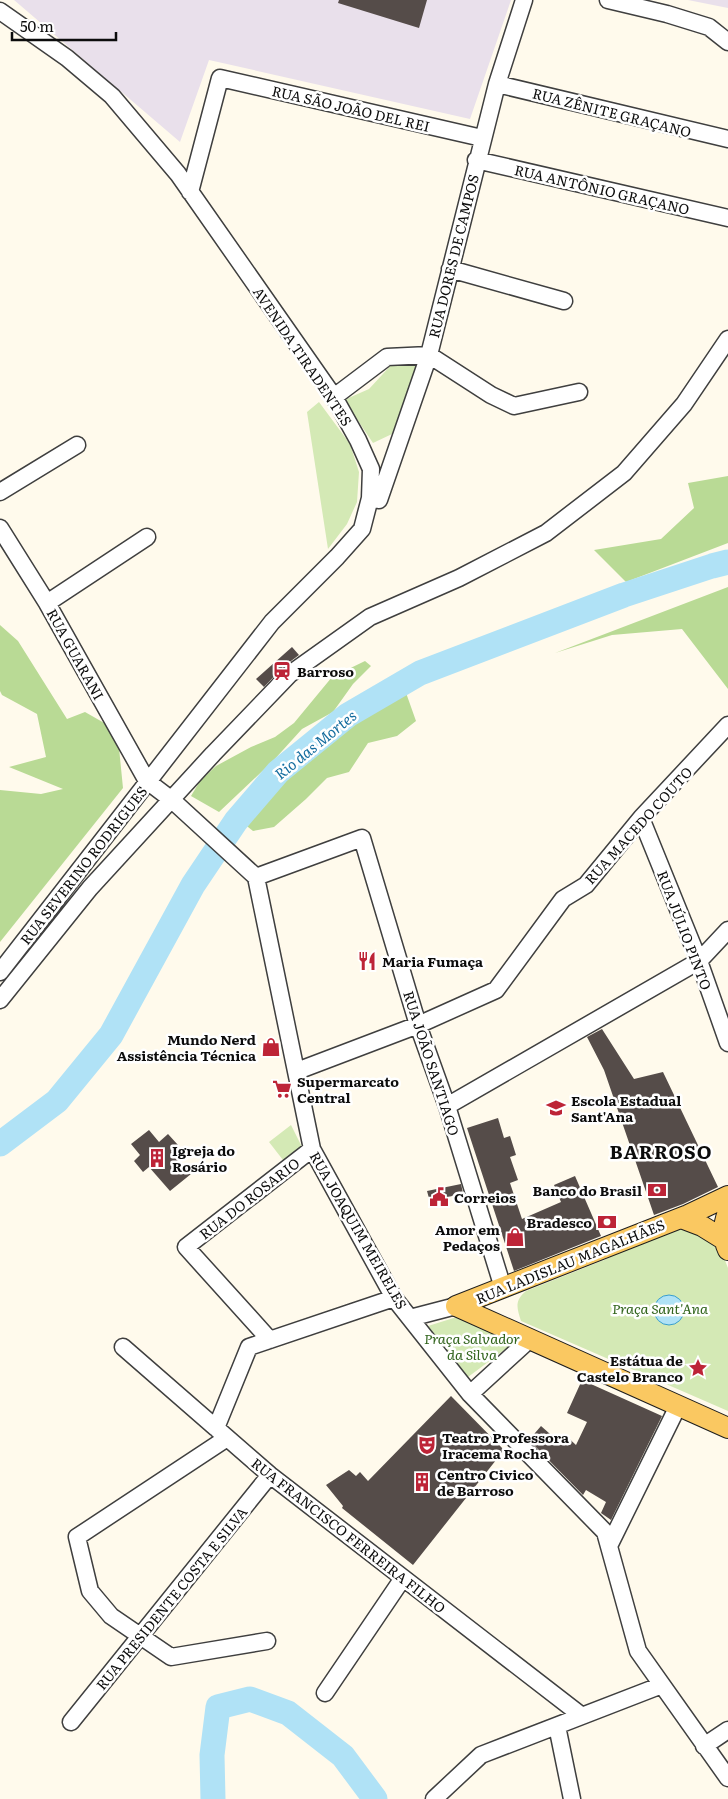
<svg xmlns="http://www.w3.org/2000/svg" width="728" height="1799" font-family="Literata,serif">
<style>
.industrial{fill:#e9e0eb}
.green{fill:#d4e9b5}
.forest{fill:#b9da95}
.water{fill:#b0e2f6;stroke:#379ece}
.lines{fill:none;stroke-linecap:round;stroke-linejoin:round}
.river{stroke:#b0e2f6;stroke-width:25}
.building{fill:#554c49}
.minor-casing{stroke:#3f3f3f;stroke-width:19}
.major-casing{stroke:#1d1d1d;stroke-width:22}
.minor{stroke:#fff;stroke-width:16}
.major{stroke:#fac861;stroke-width:20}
.labels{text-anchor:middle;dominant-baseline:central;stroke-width:5;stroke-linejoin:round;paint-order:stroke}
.street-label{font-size:14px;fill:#0c0c0c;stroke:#fff}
.poi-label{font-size:14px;font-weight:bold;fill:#0c0c0c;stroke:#fff;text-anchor:start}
.park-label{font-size:14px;font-style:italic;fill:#31641c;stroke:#fff}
.water-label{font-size:15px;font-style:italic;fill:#156d9f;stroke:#fff}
.district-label{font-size:19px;font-weight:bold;letter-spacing:1px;fill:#0c0c0c;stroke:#fff}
</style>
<rect width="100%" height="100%" fill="#fffaec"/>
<path class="industrial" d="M 14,0 L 511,0 L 470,119 L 209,60 L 180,142 Z
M 688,0 L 728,0 L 728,8 Z"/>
<path class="green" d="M 404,359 L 418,364 L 415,382 L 392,434 L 373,443 L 344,400 L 369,389 L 394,362 Z
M 319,402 L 350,444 L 359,472 L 357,502 L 347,524 L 328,549 L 307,412 Z
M 291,1125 L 303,1149 L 283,1160 L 269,1142 Z
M 681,1227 L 711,1237 L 724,1258 L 728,1268 L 728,1411 L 521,1321 C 517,1308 514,1301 526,1291 L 604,1260 L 663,1232 Z
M 460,1316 L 515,1342 L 468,1377 L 428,1326 Z"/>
<path class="forest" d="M 728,476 L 728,543 L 626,582 L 594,550 L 661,539 L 694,508 L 688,483 Z
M 728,587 L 728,689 L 682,629 L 612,635 L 555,653 Z
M 0,625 L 18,641 L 67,719 L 85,712 L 113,728 L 119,748 L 123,788 L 0,942 L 0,790 L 41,794 L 63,789 L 9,767 L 46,757 L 37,714 L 2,695 L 0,691 Z
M 365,661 L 371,666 L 353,684 L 333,712 L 302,729 L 273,761 L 219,812 L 191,796 L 200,781 L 216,766 L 251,747 L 275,737 L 294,723 L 332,677 Z
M 405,690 L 416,721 L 397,736 L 368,743 L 349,772 L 327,778 L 306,799 L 274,827 L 253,831 L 243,823 L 285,776 L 372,709 Z"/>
<path class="water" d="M654 1310a15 15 0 1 1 30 0a15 15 0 1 1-30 0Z"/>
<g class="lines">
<path class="river" d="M 0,1144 L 57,1101 L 111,1035 L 193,885 L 236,821 L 278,772 L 348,715 L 420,673 L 624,595 L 712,566 L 728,562
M 213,1799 L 212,1755 L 218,1707 L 250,1699 L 288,1713 L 343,1756 L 375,1799"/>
</g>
<path class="building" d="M 339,0 L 427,0 L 419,28 L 338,3 Z
M 292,647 L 299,655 L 283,667 L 264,687 L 256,679 Z
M 602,1029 L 634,1079 L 663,1072 L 718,1187 L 683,1204 L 654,1215 L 604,1070 L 587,1037 Z
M 498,1118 L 504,1138 L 510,1136 L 516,1155 L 510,1157 L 518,1180 L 510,1183 L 522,1219 L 561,1202 L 554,1185 L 575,1176 L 601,1236 L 514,1271 L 467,1128 Z
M 149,1130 L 159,1142 L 168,1134 L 178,1145 L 171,1151 L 191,1174 L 170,1191 L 149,1167 L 143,1172 L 134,1161 L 140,1155 L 131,1144 Z
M 461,1184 L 463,1193 L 430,1202 L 427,1191 Z
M 582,1380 L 662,1416 L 611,1520 L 601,1513 L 606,1502 L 586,1490 L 583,1495 L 529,1440 L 541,1426 L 558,1441 L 564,1434 L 576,1445 L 587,1422 L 567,1413 Z
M 451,1396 L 504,1450 L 413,1565 L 342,1508 L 343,1506 L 326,1485 L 349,1470 L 356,1476 L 360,1472 L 368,1481 Z"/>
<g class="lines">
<g class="minor-casing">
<path id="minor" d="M 608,0 L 667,14 L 709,27 L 728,42
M 0,11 L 67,58 L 112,96 L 178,174 L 334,397 L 358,440 L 371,469 L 370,498 L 362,529 L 337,557 L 272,622 L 0,972
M 497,84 L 728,139
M 476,160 L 728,218
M 190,192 L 220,78 L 482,138
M 450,269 L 564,301
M 429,355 L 491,395 L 514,406 L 579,392
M 334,397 L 387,357 L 429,355
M 0,492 L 77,445
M 370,498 L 379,500 L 429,355 L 497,84 L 524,0
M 0,528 L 47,603 L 147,781 L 172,800 L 256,877
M 47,603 L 147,537
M 641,818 L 699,961 L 728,1043
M 256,877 L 312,1149 L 394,1298 L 470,1394 L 605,1532 L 638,1651 L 728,1778
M 256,877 L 362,838 L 418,1025 L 447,1106 L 503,1288
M 0,1000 L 90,888 L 213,754 L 290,674 L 370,617 L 459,578 L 546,533 L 624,473 L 684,404 L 728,339
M 297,1071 L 418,1025 L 496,990 L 563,899 L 586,885 L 641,818 L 728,725
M 447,1106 L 699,961 L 728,930
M 410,1318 L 456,1306
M 270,1340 L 186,1247 L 312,1149
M 123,1347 L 270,1475 L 582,1716
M 470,1394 L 529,1340
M 216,1428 L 249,1347 L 394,1298
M 227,1438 L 77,1537 L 90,1591 L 111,1616 L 171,1657 L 267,1641
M 609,1546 L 678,1406
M 325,1693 L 403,1578
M 71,1722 L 270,1475
M 557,1726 L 572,1799
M 704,1746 L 728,1730
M 434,1799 L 481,1755 L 662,1685"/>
</g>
<g class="major-casing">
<path id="major" d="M 728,1212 C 723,1225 722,1237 728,1250
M 681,1218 L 702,1226 L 723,1239
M 456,1306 L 728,1428
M 456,1306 L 688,1215 L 728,1196"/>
</g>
<use href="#minor" class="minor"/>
<use href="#major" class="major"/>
</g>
<defs>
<g id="station-bare" transform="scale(1.5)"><path d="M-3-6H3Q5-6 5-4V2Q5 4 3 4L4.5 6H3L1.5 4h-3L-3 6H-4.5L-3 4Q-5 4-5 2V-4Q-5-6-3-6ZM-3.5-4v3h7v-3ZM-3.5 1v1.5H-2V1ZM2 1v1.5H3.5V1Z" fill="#bd2437" stroke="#fff" stroke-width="2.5" paint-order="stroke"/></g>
<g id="restaurant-bare" transform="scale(1.5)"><path d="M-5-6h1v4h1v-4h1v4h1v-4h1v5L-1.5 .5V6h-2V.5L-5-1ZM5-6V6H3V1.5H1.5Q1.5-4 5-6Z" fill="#bd2437" stroke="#fff" stroke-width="2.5" paint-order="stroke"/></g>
<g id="shop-bare" transform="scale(1.5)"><path d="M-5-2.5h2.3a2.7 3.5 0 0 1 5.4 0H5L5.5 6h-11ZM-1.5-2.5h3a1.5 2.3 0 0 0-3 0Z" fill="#bd2437" stroke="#fff" stroke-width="2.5" paint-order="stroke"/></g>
<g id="supermarket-bare" transform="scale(1.5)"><path d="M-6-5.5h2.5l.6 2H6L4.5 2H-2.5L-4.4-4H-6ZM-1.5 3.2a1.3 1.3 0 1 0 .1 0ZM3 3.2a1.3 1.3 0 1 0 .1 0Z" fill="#bd2437" stroke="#fff" stroke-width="2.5" paint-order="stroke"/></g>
<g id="school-bare" transform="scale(1.5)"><path d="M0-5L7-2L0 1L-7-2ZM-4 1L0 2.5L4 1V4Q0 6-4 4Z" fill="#bd2437" stroke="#fff" stroke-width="2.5" paint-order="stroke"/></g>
<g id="building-bare" transform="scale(1.5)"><path d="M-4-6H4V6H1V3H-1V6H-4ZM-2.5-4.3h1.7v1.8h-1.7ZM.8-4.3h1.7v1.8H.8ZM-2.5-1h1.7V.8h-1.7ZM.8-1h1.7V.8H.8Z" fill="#bd2437" stroke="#fff" stroke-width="2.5" paint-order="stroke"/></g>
<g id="bank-bare" transform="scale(1.5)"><path d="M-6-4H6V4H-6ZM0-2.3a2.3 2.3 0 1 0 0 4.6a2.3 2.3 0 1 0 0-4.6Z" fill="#bd2437" stroke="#fff" stroke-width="2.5" paint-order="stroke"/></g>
<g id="civic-bare" transform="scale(1.5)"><path d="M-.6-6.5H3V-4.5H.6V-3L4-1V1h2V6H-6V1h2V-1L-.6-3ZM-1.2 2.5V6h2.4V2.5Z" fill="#bd2437" stroke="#fff" stroke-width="2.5" paint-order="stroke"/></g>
<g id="sight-bare" transform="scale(1.5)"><path d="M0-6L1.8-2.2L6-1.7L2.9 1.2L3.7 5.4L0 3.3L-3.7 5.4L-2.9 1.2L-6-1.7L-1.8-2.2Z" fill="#bd2437" stroke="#fff" stroke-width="2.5" paint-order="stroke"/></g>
<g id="theatre-bare" transform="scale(1.5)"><path d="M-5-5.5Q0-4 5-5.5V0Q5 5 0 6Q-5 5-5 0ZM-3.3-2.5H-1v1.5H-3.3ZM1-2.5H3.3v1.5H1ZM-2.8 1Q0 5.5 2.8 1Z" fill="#bd2437" stroke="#fff" stroke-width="2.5" paint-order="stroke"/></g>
</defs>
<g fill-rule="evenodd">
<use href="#station-bare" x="282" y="671"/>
<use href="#restaurant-bare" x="367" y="961"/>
<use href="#shop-bare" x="271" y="1047"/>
<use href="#supermarket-bare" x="282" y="1089"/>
<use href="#school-bare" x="556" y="1108"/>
<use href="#building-bare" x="157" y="1158"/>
<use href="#bank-bare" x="657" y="1190"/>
<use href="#civic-bare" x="439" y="1197"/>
<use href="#bank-bare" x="607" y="1222"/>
<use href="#shop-bare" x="515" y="1237"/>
<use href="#sight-bare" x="698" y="1368"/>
<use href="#theatre-bare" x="427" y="1445"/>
<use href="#building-bare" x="422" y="1482"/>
</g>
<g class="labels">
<g class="street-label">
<text transform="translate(351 108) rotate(13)">RUA SÃO JOÃO DEL REI</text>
<text transform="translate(612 112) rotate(14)">RUA ZÊNITE GRAÇANO</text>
<text transform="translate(602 189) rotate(13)">RUA ANTÔNIO GRAÇANO</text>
<text transform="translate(453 256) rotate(-76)">RUA DORES DE CAMPOS</text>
<text transform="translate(303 356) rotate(56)">AVENIDA TIRADENTES</text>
<text transform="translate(76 654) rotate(61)">RUA GUARANI</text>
<text transform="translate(638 825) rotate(-48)">RUA MACEDO COUTO</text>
<text transform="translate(83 865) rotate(-52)">RUA SEVERINO RODRIGUES</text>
<text transform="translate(685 930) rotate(69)">RUA JÚLIO PINTO</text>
<text transform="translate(432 1063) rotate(72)">RUA JOÃO SANTIAGO</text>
<text transform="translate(249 1198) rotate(-38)">RUA DO ROSARIO</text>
<text transform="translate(359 1230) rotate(60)">RUA JOAQUIM MEIRELES</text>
<text transform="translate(570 1261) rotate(-22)">RUA LADISLAU MAGALHÃES</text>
<text transform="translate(349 1535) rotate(38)">RUA FRANCISCO FERREIRA FILHO</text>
<text transform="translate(171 1598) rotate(-51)">RUA PRESIDENTE COSTA E SILVA</text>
</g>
<g class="poi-label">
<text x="297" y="671">Barroso</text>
<text x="382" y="961">Maria Fumaça</text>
<text x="256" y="1039" text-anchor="end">Mundo Nerd<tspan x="256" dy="16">Assistência Técnica</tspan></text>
<text x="297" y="1081">Supermarcato<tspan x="297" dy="16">Central</tspan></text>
<text x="571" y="1100">Escola Estadual<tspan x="571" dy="16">Sant'Ana</tspan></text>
<text x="172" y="1150">Igreja do<tspan x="172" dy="16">Rosário</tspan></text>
<text x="642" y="1190" text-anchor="end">Banco do Brasil</text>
<text x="454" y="1197">Correios</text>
<text x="592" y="1222" text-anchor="end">Bradesco</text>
<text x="500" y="1229" text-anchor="end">Amor em<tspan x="500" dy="16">Pedaços</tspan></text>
<text x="683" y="1360" text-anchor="end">Estátua de<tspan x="683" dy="16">Castelo Branco</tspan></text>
<text x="442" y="1437">Teatro Professora<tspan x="442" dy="16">Iracema Rocha</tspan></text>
<text x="437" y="1474">Centro Civico<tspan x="437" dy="16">de Barroso</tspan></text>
</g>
<g class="park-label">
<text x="660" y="1308">Praça Sant'Ana</text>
<text x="472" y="1338">Praça Salvador<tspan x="472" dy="16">da Silva</tspan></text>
</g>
<g class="water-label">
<text transform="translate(315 744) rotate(-39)">Rio das Mortes</text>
</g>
<g class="district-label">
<text x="661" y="1151">BARROSO</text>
</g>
</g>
<path d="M12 32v8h104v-8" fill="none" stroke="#0c0c0c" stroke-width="2.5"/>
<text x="20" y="32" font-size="15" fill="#0c0c0c" stroke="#ffffff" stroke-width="4" paint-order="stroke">50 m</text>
</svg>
